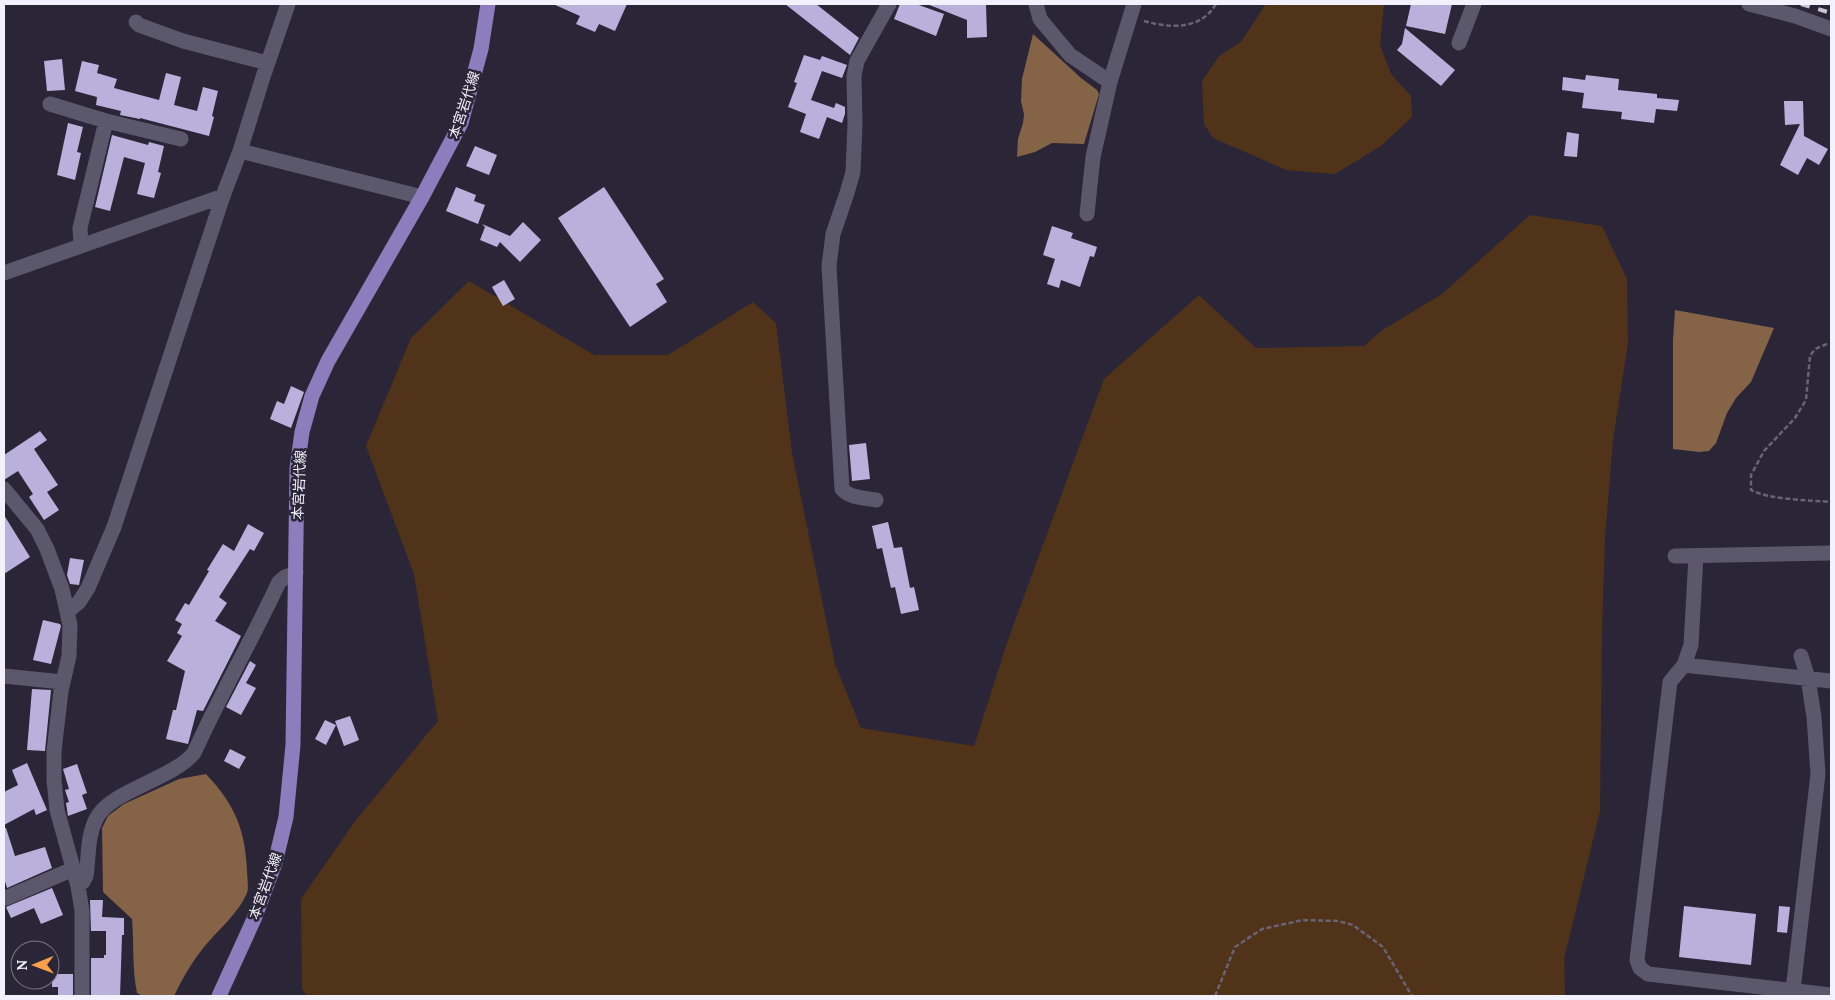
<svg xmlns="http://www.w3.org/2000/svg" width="1835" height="1000" font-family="Lora,'Noto Sans JP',serif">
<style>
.green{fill:#503319}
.water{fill:#846346}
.building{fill:#b9b1dc}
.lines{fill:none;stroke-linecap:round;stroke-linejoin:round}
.path{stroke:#686474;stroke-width:2.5;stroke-dasharray:5 2.5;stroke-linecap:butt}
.minor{stroke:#5c586b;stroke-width:15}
.major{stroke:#8d7dbd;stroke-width:15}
.rail{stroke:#c8c6d3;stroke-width:4;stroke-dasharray:9 9;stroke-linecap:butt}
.labels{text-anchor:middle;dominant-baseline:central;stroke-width:5;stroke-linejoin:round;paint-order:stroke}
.street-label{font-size:14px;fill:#f3f1fd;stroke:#2a2637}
</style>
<rect width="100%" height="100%" fill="#2a2637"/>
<path class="green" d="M 1266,4 L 1384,4 L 1380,45 L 1391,74 L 1411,96 L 1412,117 L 1381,146 L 1335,174 L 1286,170 L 1213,138 L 1204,124 L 1202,81 L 1219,56 L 1241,42 Z
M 1530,215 L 1602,226 L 1627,279 L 1628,343 L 1613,440 L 1605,538 L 1602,631 L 1600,811 L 1564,959 L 1565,996 L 307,996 L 302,989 L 301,899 L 356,820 L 438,721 L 414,574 L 366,446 L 411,338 L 469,281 L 594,355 L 668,355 L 753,302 L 776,323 L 792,453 L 835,664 L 861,728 L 974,746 L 1008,640 L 1104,379 L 1199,295 L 1256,348 L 1364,346 L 1381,331 L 1442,294 Z"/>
<path class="water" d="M 1033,34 L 1081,78 L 1097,90 L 1099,94 L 1084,144 L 1052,143 L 1035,152 L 1017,157 L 1018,139 L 1023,123 L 1024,114 L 1021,101 L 1022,79 Z
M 1675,310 L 1774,328 L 1751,382 L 1736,398 L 1727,413 L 1716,443 L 1709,451 L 1699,452 L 1673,449 L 1673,340 Z
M 206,774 C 235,805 245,829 247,870 C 247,877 249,887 247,893 C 238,914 218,930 204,947 C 192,962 182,979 174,996 L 143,996 L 137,993 C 132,968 134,944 132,919 L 103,892 L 102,828 L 108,816 L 124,804 L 179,779 Z"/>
<path class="building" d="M 553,4 L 627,4 L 615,31 L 599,24 L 595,32 L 576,24 L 580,16 Z
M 785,4 L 816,4 L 859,38 L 850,55 Z
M 900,4 L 916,4 L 944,14 L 936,36 L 894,19 Z
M 927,4 L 986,4 L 987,37 L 967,38 L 967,20 Z
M 1411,4 L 1452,4 L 1445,34 L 1406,26 Z
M 1405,28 L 1455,70 L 1441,86 L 1397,50 L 1402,44 Z
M 804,55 L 820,60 L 822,56 L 847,65 L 842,78 L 822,71 L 811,100 L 834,108 L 836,103 L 845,107 L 845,114 L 842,123 L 827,117 L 819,139 L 800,132 L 806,114 L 788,107 L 797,83 L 794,82 Z
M 62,59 L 65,90 L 47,91 L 44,61 Z
M 82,61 L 99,65 L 97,73 L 117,79 L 114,88 L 159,100 L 166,73 L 181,77 L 174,105 L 197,111 L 203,87 L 218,91 L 212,116 L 214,117 L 209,136 L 140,118 L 140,119 L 120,115 L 121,111 L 96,105 L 97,97 L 75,91 Z
M 1586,75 L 1619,79 L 1618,90 L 1657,94 L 1657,98 L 1679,100 L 1677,111 L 1656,109 L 1654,123 L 1621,119 L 1622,112 L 1582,108 L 1584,93 L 1562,90 L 1563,77 L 1585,80 Z
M 1784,101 L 1803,101 L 1804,136 L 1828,149 L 1819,165 L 1807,158 L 1798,175 L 1780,165 L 1800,124 L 1785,125 Z
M 68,123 L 83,127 L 77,152 L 81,153 L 75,180 L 57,175 Z
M 1567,132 L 1579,134 L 1577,157 L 1564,156 Z
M 112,135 L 148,145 L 149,142 L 164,146 L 158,172 L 161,173 L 154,198 L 137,194 L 145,163 L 124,157 L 110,211 L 95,207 Z
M 475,146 L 497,155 L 489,175 L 466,166 Z
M 456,187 L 476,195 L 474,201 L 485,205 L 478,224 L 446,211 Z
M 604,187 L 664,279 L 656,284 L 667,302 L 630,327 L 558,218 Z
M 523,222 L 541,240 L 520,262 L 500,242 L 497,247 L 480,240 L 485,227 L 482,224 L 510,236 Z
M 1052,226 L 1073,233 L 1071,238 L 1097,247 L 1094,257 L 1090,256 L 1080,287 L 1061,280 L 1059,288 L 1047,284 L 1055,259 L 1043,255 Z
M 504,280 L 515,299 L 503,306 L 492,287 Z
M 291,386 L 304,392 L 291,428 L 270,419 L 277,401 L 284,404 Z
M 40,431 L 47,440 L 34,449 L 58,485 L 47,492 L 59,510 L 44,520 L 29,497 L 33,494 L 18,471 L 4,480 L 4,455 Z
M 866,443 L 870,479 L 852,481 L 849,445 Z
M 4,515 L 30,557 L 4,574 Z
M 888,522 L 894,548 L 902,547 L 910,588 L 914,587 L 919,610 L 901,614 L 895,587 L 891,588 L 882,548 L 877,549 L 872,526 Z
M 248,524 L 264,533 L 254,551 L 250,549 L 219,597 L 227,603 L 215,621 L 241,636 L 203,711 L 197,710 L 188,744 L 166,739 L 173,710 L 176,710 L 185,671 L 167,661 L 182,636 L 177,633 L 182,624 L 175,620 L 185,603 L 189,605 L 209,571 L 207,570 L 223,544 L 234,551 Z
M 70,558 L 84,560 L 79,585 L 70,584 L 67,575 Z
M 43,620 L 60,624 L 61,626 L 51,664 L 33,660 Z
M 250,661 L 256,665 L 246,683 L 256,688 L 241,715 L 226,707 Z
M 32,689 L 51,690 L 45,751 L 27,750 Z
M 350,716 L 359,740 L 344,746 L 335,721 Z
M 325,720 L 336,725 L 326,745 L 315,739 Z
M 230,749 L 246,757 L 239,769 L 224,761 Z
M 27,763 L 47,810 L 36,815 L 34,809 L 4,825 L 4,792 L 18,785 L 12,770 Z
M 77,764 L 87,793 L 82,795 L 87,809 L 68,816 L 66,803 L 69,802 L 65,790 L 69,789 L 63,769 Z
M 4,828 L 6,828 L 15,856 L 45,847 L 52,868 L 7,888 L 4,878 Z
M 52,888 L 63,915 L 41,924 L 34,908 L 11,918 L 6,907 Z
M 90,900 L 103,900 L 102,917 L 124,918 L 124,935 L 122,935 L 120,996 L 91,996 L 91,958 L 104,958 L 104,955 L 106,955 L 106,931 L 91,931 Z
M 1684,906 L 1756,914 L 1751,965 L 1679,957 Z
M 1779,906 L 1790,907 L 1787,933 L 1777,932 Z
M 52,974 L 73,974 L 73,996 L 58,996 L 58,987 L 52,987 Z"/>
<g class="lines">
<path class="path" d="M 1144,21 C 1169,28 1200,31 1216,4
M 1827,344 L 1815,349 L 1810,356 L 1806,400 L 1795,418 L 1764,451 L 1751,475 L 1751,490 C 1770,500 1809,500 1831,502
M 1215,996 L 1235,947 L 1262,929 L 1303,920 L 1338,921 L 1353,925 L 1383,947 L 1412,996"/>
<path class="minor" d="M 1036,4 L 1040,19 L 1070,55 L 1110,82 L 1134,4
M 1749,4 L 1795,16 L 1831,29
M 136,22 L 139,25 L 183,41 L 267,63
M 1459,43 L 1474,4
M 50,104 L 106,121
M 240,151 L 422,197
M 1087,214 L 1093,157 L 1110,82
M 81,245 L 80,228 L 106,121 L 181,139
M 4,273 L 223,196
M 4,489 L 37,529 L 47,549 L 62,589 L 70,625 L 69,656 L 61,691 L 54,751 L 54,780 L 57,810 L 78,886 L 82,911 L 82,996
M 876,500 C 865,498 849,498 842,489 L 829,266 L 833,234 L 847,193 L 853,172 L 855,124 L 854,76 L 857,61 L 889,4
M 1675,556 L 1831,553
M 1696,556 L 1691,645 L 1684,665 L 1670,682 L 1637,960 L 1640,968 L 1648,974 L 1831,995
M 67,612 L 79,602 L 88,588 L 114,527 L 223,196 L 240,151 L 263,77 L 288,4
M 1684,665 L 1831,681
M 4,676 L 62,682
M 78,886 L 83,882 L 86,876 C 89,857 87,837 96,819 C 109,791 171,780 194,753 C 220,695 252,640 279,582 L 285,577 L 296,573
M 6,898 L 73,869
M 1793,990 L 1818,774 L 1814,717 L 1808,678 L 1801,656"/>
<path class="major" d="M 219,996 L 254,919 L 275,863 L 286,817 L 293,745 L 297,468 L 302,432 L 312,396 L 328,361 L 422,197 L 461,123 L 481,49 L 488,4"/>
<path class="rail" d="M 1801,4 L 1831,13"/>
</g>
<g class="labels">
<g class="street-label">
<text transform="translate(464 105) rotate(-72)">本宮岩代線</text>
<text transform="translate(299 485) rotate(-87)">本宮岩代線</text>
<text transform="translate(265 886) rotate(-70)">本宮岩代線</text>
</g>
</g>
<rect width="1835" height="1000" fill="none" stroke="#f3f1fd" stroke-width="10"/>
<g transform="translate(35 965) rotate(269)"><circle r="24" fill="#2a2637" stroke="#7a7786"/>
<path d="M0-4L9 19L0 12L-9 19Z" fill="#f9a04c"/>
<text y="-8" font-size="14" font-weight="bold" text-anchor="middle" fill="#f3f1fd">N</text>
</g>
</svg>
